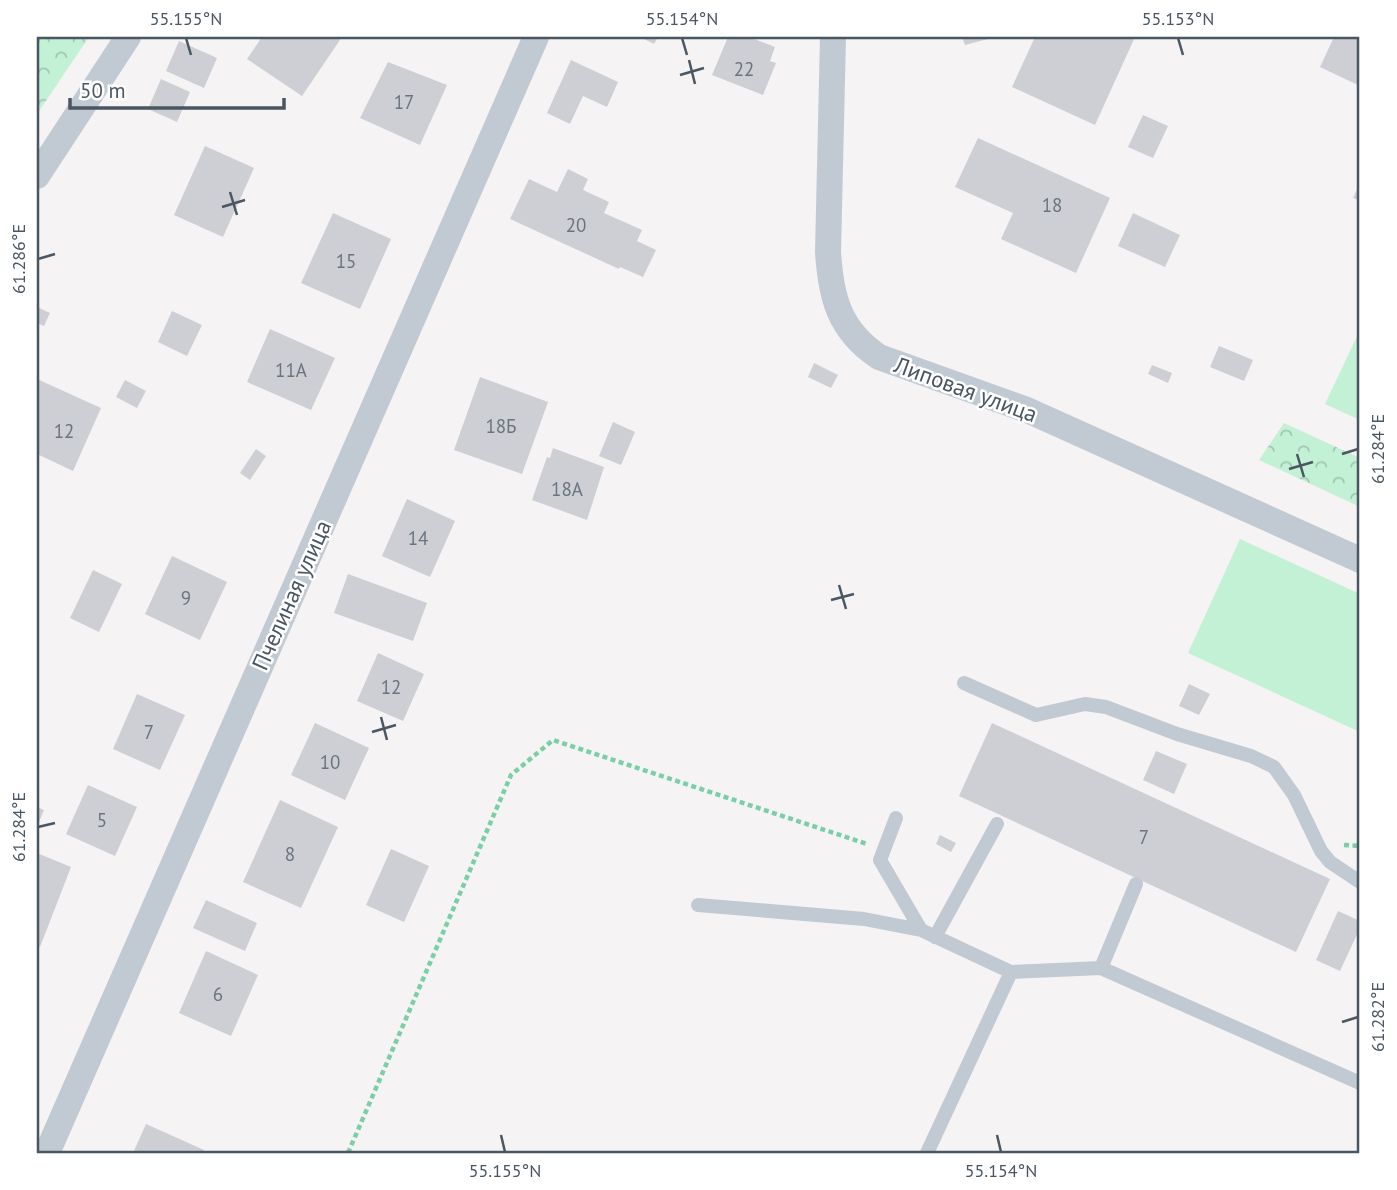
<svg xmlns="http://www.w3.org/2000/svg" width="1397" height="1190" font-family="'PT Sans',sans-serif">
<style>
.forest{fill:url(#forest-crowns)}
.park{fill:#c3f1d5}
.building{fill:#cdcfd5}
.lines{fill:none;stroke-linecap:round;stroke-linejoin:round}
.path{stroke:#7ad0a6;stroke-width:4.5;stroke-dasharray:5 3.5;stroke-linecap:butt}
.service{stroke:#c1cad2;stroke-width:14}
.minor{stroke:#c1cad2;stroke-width:26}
.ticks{fill:none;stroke:#4a5661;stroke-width:2.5}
.labels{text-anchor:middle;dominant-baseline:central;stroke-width:5;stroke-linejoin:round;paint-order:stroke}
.number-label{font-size:19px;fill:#6b747e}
.street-label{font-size:23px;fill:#4a5661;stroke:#fff}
.neatline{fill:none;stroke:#4a5661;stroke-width:2.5}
.ticks-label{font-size:18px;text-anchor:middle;fill:#4a5661}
</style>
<defs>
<pattern id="forest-crowns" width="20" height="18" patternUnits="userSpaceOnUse" patternTransform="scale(1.75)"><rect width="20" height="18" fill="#c3f1d5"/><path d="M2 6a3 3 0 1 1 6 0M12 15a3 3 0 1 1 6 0" fill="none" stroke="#a0c6b0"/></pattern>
</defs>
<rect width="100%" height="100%" fill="#f5f3f3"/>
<path class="forest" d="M 37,37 L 89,37 L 37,114 Z
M 1284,423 L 1360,458 L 1360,507 L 1259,460 Z"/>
<path class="park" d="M 1360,330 L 1360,420 L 1325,404 Z
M 1240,539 L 1360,594 L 1360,732 L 1188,653 Z"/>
<path class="building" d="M 262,37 L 342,37 L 302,96 L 247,59 Z
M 640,37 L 658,37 L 654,44 Z
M 728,37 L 749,37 L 775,47 L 770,61 L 776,63 L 763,95 L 712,75 Z
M 962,37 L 992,37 L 992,38 L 965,45 Z
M 1035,37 L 1135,37 L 1095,125 L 1012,87 Z
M 1334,37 L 1360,37 L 1360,86 L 1320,67 Z
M 179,41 L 217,58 L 204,88 L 166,71 Z
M 571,60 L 618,82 L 607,107 L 583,96 L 570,124 L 547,113 Z
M 388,62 L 447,85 L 420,145 L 360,118 Z
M 161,79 L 190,92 L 177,122 L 148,109 Z
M 1143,115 L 1168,126 L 1153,158 L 1128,147 Z
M 978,138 L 1110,198 L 1076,273 L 1001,239 L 1013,213 L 955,187 Z
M 205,146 L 254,168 L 223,237 L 174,215 Z
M 568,169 L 588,179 L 583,190 L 609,202 L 604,213 L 642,230 L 637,241 L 656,250 L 643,277 L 620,267 L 619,269 L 510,219 L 529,179 L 557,192 Z
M 1360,183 L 1360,201 L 1353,198 Z
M 333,213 L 391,239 L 360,309 L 301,283 Z
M 1133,213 L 1180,235 L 1165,267 L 1118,246 Z
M 37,307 L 50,313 L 44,326 L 37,323 Z
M 172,311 L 202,325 L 187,356 L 158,342 Z
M 270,329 L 335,358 L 311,410 L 247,382 Z
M 1219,346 L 1253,360 L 1244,381 L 1210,367 Z
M 814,363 L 838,375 L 831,388 L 808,377 Z
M 1152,365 L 1172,373 L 1168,383 L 1148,374 Z
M 480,377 L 548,402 L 522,474 L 454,450 Z
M 37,379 L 101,408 L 73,471 L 37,454 Z
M 125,380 L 146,391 L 137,408 L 116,397 Z
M 613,422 L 635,432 L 621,465 L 599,456 Z
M 553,448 L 604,467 L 587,520 L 532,500 L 547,457 L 550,458 Z
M 256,449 L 266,456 L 250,480 L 240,473 Z
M 407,499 L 455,521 L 430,577 L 382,556 Z
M 172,556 L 227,582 L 200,640 L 145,614 Z
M 93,570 L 122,584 L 99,632 L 70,618 Z
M 348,574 L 427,603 L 413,641 L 334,613 Z
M 378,653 L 424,674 L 403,721 L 357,701 Z
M 1189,684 L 1210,694 L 1199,715 L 1179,706 Z
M 137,694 L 185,715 L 160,770 L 113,749 Z
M 315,723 L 369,748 L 345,800 L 291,775 Z
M 992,723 L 1330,879 L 1296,952 L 959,796 Z
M 1156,751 L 1187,764 L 1174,794 L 1143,780 Z
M 88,785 L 137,807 L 115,856 L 66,834 Z
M 280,800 L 338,827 L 301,908 L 243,882 Z
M 37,807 L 44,810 L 37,827 Z
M 940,835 L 956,843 L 951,852 L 936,844 Z
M 391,849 L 429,866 L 404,922 L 366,905 Z
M 37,853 L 71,867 L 40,947 L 37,946 Z
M 206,900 L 257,923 L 245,951 L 193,928 Z
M 1338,911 L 1360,921 L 1360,928 L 1340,971 L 1316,960 Z
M 206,951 L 258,975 L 231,1036 L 179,1013 Z
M 146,1124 L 204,1150 L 203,1153 L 133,1153 Z"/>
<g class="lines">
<path class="path" d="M 1344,845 L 1360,846
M 348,1153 L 511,775 L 553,740 L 867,844"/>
<path class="service" d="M 964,683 L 1036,715 L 1085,704 L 1106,707 L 1177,734 L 1251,756 L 1274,767 L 1294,795 L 1321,851 L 1330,862 L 1360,882
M 896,818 L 880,860 L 921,930
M 698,905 L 864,919 L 921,930 L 1011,972 L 1101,968 L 1360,1083
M 935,937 L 997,824
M 1101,968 L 1136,884
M 927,1153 L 1011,972"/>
<path class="minor" d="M 833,37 L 828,252 C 831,298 839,330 879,357 L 1027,410 L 1360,560
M 37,176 L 128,37
M 47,1153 L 536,37"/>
</g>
<path class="ticks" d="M 186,38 L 191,55M 682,38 L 687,55M 1178,38 L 1183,55M 689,60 L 695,84M 680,75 L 704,68M 230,192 L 237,215M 222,207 L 245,200M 38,259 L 55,254M 1297,454 L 1304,477M 1342,454 L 1358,449M 1289,469 L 1313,462M 839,585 L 846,609M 831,600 L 854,594M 381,717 L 387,740M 372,732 L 396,725M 38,827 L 55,823M 1342,1022 L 1358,1017M 501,1135 L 505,1152M 997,1135 L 1001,1152"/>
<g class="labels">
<g class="number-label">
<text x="744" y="69">22</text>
<text x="404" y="102">17</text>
<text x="1052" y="205">18</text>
<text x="576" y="225">20</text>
<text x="346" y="261">15</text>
<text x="291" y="370">11А</text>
<text x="501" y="426">18Б</text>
<text x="64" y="431">12</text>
<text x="567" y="489">18А</text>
<text x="418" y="538">14</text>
<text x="186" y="598">9</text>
<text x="391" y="687">12</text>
<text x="149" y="732">7</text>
<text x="330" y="762">10</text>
<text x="102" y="820">5</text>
<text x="1144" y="837">7</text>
<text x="290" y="854">8</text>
<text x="218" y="994">6</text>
</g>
<g class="street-label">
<text transform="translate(966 389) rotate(20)">Липовая улица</text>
<text transform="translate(291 595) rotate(-66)">Пчелиная улица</text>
</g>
</g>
<rect width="1397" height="1190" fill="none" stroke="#ffffff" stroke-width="77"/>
<path d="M70 98v10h214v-10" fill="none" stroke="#4a5661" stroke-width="3.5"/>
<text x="80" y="98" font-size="21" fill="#4a5661" stroke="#ffffff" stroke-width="5" paint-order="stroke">50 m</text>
<rect x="38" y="38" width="1320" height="1114" class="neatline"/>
<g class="ticks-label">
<text x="186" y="25">55.155°N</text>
<text x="682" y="25">55.154°N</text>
<text x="1178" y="25">55.153°N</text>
<text transform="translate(19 259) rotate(-90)" y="6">61.286°E</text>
<text transform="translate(1378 449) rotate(-90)" y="6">61.284°E</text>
<text transform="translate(19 827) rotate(-90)" y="6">61.284°E</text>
<text transform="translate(1378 1017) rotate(-90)" y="6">61.282°E</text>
<text x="505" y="1177">55.155°N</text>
<text x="1001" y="1177">55.154°N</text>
</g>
</svg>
